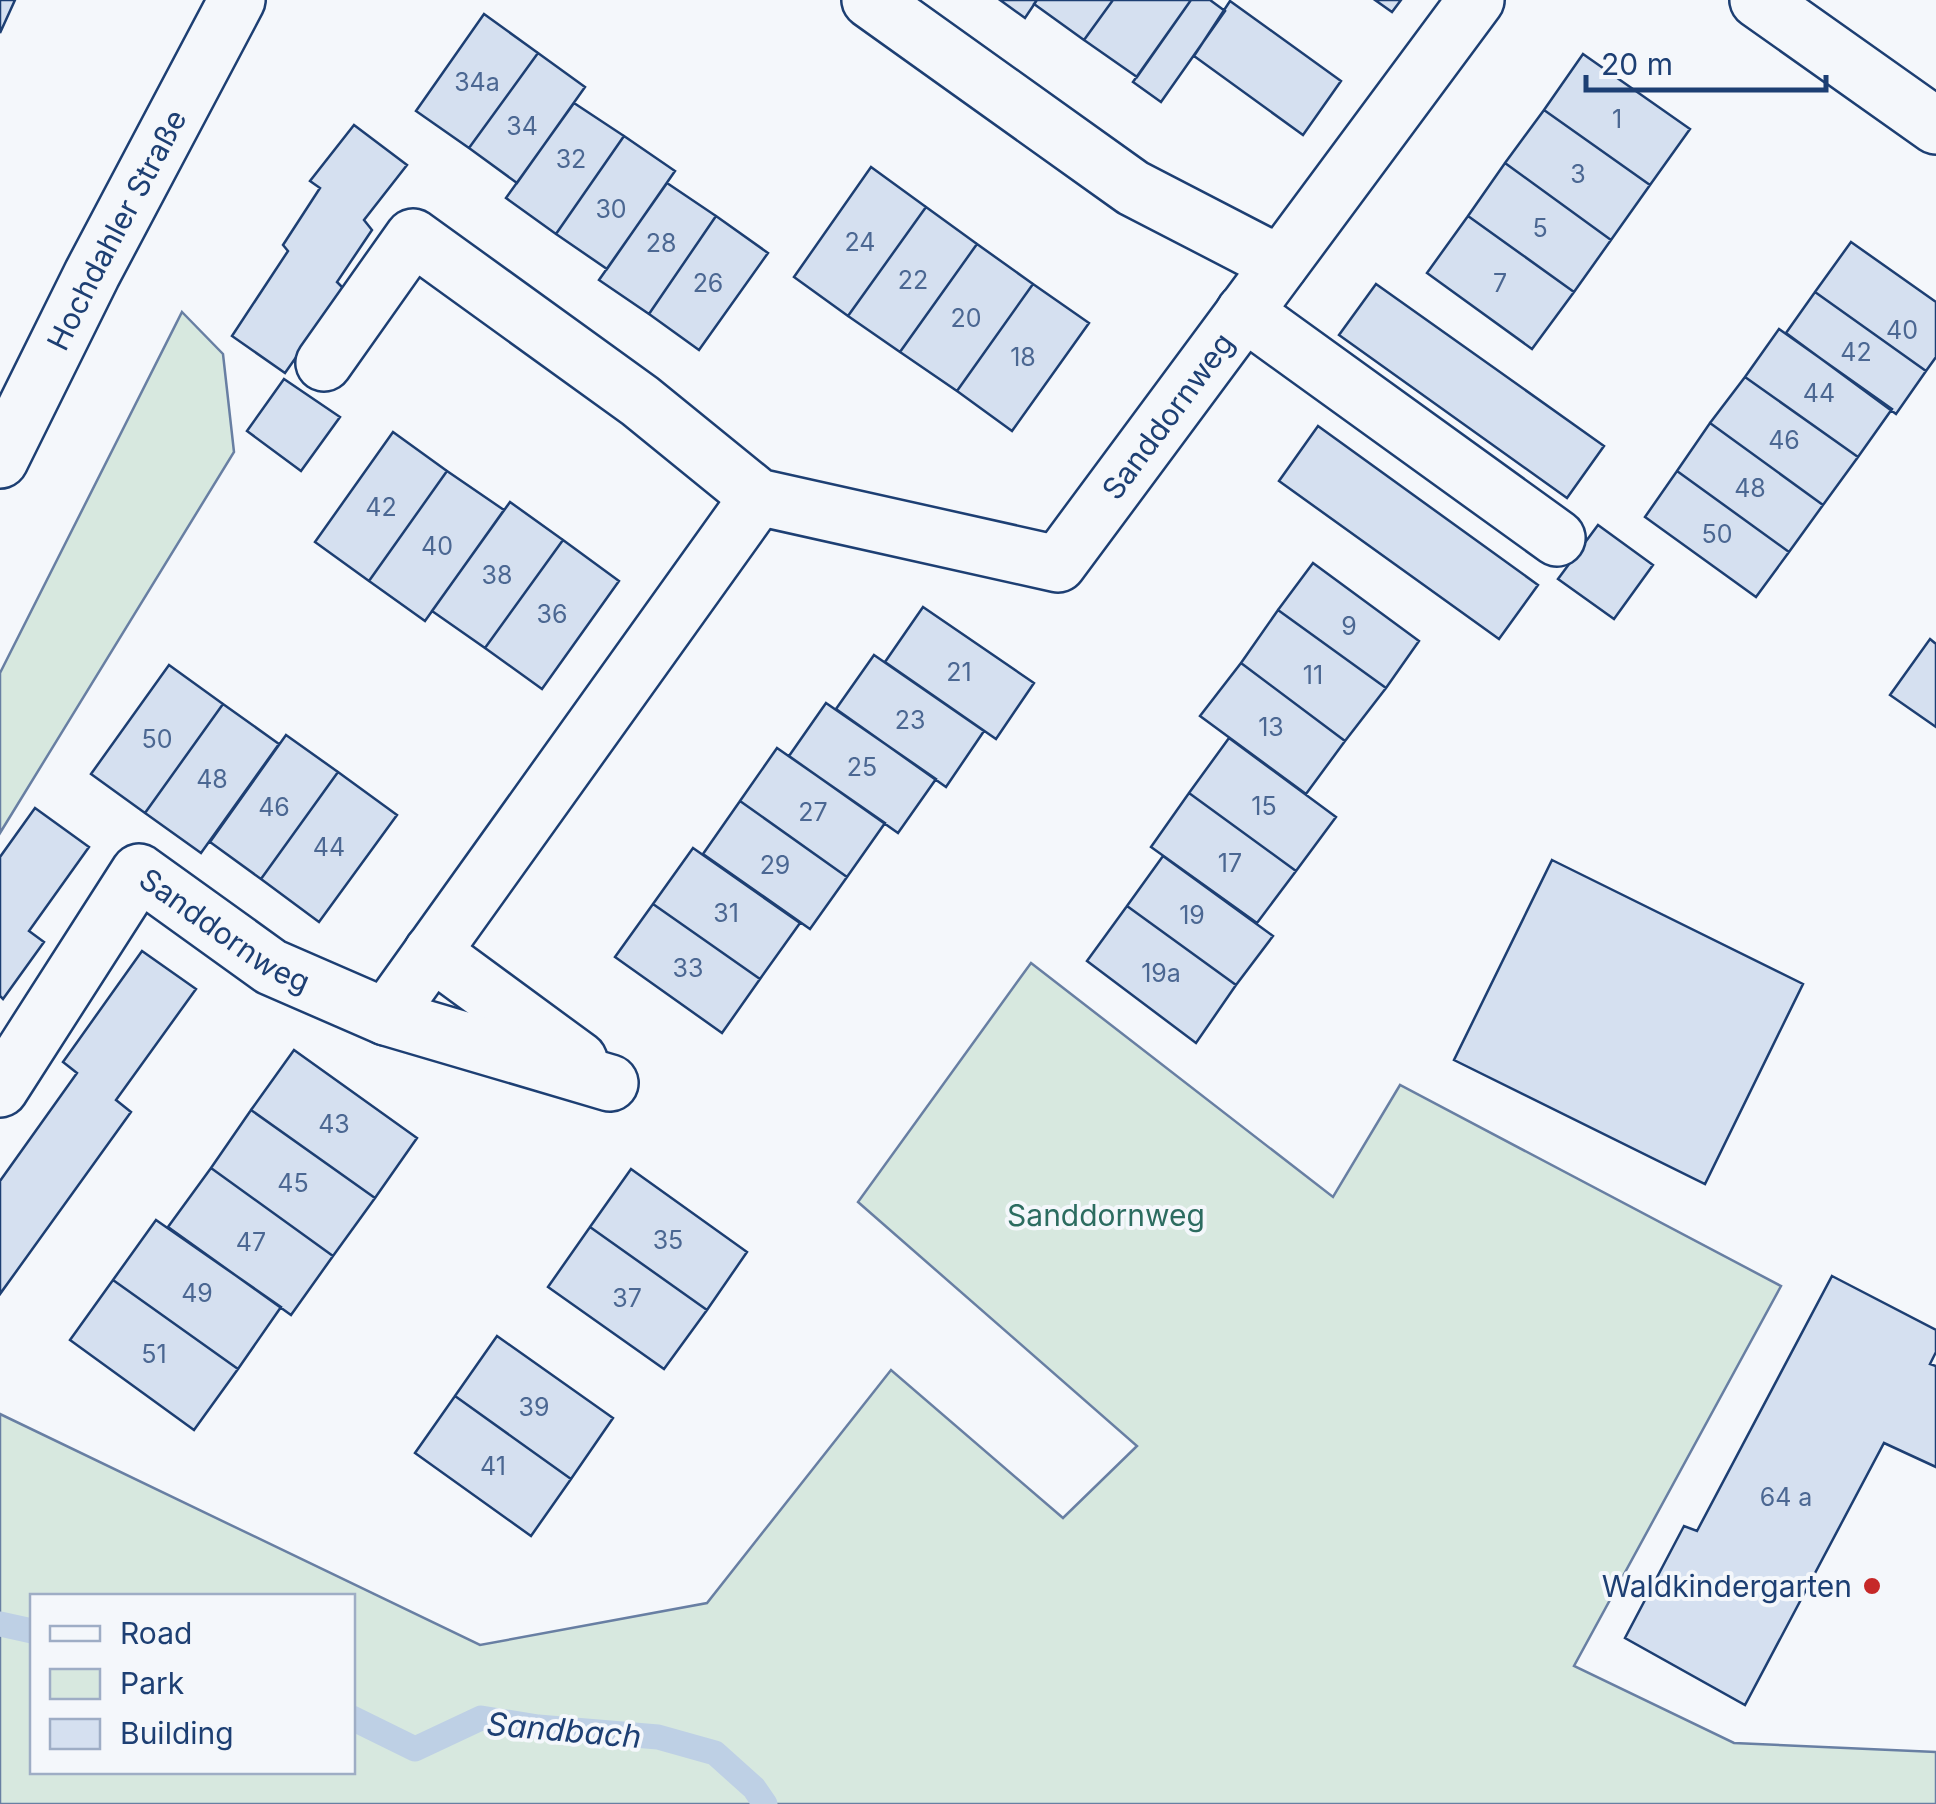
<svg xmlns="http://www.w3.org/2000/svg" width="1936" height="1804" font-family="Inter,sans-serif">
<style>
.green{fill:#d7e8df;stroke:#687fa3;stroke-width:2.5;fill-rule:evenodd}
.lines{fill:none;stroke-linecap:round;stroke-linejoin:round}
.stream{stroke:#bed0e5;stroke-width:25}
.building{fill:#d5e0f0;stroke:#1d3f73;stroke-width:2.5}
.minor-casing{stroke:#1d3f73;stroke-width:60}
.tertiary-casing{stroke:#1d3f73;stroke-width:60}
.minor{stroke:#f4f7fb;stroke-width:55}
.tertiary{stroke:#f4f7fb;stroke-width:55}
.poi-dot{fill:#c62828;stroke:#f4f7fb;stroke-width:4}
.labels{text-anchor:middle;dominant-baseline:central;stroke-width:8;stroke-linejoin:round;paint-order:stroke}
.number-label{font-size:25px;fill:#4b6792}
.street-label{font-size:30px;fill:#1d3f73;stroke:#f4f7fb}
.park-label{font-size:30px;fill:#2c6c60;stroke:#f4f7fb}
.poi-label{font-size:30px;fill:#1d3f73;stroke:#f4f7fb;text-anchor:end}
.water-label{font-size:32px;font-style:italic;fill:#1d3f73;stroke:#f4f7fb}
</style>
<rect width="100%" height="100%" fill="#f4f7fb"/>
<path class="green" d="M 182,312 L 223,354 L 234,452 L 0,833 L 0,673 Z
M 1031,963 L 1333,1197 L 1400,1085 L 1781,1286 L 1574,1666 L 1734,1743 L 1936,1752 L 1936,1804 L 0,1804 L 0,1414 L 480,1645 L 707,1603 L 891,1370 L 1063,1518 L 1137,1446 L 858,1202 ZM 32,1596 L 352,1596 L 352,1772 L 32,1772 Z"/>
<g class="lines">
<path class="stream" d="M 0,1624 L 32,1631
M 352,1718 L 415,1749 L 481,1718 L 538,1727 L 658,1737 L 715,1753 L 754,1788 L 765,1804"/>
</g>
<path class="building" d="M 0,0 L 15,0 L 0,33 Z
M 1000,0 L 1037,0 L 1025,18 Z
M 1037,0 L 1113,0 L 1084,40 L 1034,4 Z
M 1113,0 L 1191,0 L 1137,77 L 1084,40 Z
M 1191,0 L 1210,0 L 1225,11 L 1161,102 L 1133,82 Z
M 1375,0 L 1401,0 L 1392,12 Z
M 1230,1 L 1341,81 L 1303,135 L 1194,56 Z
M 484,14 L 538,53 L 469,148 L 416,111 Z
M 538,53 L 585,87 L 517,183 L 469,148 Z
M 1583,54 L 1690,129 L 1650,185 L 1544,110 Z
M 574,103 L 624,136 L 556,234 L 506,198 Z
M 1544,110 L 1650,185 L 1611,240 L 1505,163 Z
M 354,125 L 407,165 L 364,220 L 372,230 L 337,282 L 344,289 L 285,373 L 232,336 L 288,251 L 283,245 L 320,188 L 310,181 Z
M 624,136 L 675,171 L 607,269 L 556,234 Z
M 1505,163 L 1611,240 L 1574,292 L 1468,216 Z
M 871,167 L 926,207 L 848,316 L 794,277 Z
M 667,183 L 716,216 L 649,314 L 599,280 Z
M 926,207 L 977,244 L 900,352 L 848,316 Z
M 716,216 L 768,253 L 699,350 L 649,314 Z
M 1468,216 L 1574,292 L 1532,349 L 1427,273 Z
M 1851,242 L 1936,302 L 1936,357 L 1926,371 L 1815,292 Z
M 977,244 L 1033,284 L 957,391 L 900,352 Z
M 1033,284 L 1089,323 L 1012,431 L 957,391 Z
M 1376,284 L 1604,446 L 1567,498 L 1339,335 Z
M 1815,292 L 1926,371 L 1896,414 L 1786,333 Z
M 1779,329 L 1892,409 L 1858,457 L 1745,377 Z
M 1745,377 L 1858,457 L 1823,505 L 1710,423 Z
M 284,379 L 340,417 L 301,471 L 247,431 Z
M 1710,423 L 1823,505 L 1789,552 L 1677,471 Z
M 1318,426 L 1538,585 L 1499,639 L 1279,481 Z
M 393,432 L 447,471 L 369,581 L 315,542 Z
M 447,471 L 504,510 L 425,621 L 369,581 Z
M 1677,471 L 1789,552 L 1756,597 L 1645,517 Z
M 510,502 L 563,540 L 485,648 L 432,611 Z
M 1598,525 L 1653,565 L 1614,619 L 1558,579 Z
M 563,540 L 619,581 L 542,689 L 485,648 Z
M 1313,563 L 1419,641 L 1386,688 L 1278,610 Z
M 923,607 L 1034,683 L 996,739 L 885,662 Z
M 1278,610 L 1386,688 L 1345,741 L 1241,663 Z
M 1930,639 L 1936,644 L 1936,727 L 1890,695 Z
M 874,655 L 984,731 L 946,787 L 836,709 Z
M 1241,663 L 1345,741 L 1306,794 L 1200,716 Z
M 169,665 L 223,704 L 145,813 L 91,774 Z
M 826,703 L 936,779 L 898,833 L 789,756 Z
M 223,704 L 279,744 L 201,853 L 145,813 Z
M 286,735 L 338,772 L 261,879 L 210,842 Z
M 1229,738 L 1336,817 L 1296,871 L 1189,793 Z
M 777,748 L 885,823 L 847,877 L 740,801 Z
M 338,772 L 397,815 L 319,922 L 261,879 Z
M 1189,793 L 1296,871 L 1257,923 L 1151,847 Z
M 740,801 L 847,877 L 810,929 L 703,854 Z
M 35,808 L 89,847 L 29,931 L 44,942 L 3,999 L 0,996 L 0,857 Z
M 693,848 L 800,923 L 760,979 L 653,904 Z
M 1163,856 L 1273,936 L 1236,985 L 1127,906 Z
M 1552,860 L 1803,984 L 1705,1184 L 1454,1060 Z
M 653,904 L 760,979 L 722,1033 L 615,957 Z
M 1127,906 L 1236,985 L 1196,1043 L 1087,961 Z
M 142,951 L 196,989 L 116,1100 L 131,1112 L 0,1294 L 0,1181 L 77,1073 L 63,1062 Z
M 294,1050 L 417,1138 L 375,1198 L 251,1110 Z
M 251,1110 L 375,1198 L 333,1256 L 211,1168 Z
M 211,1168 L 333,1256 L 291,1315 L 168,1227 Z
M 631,1169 L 747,1252 L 707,1310 L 590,1227 Z
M 156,1220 L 281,1307 L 238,1369 L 113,1280 Z
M 590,1227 L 707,1310 L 664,1369 L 548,1287 Z
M 1832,1276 L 1936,1330 L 1936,1352 L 1930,1364 L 1936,1366 L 1936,1467 L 1884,1443 L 1745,1705 L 1625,1638 L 1684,1526 L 1697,1531 Z
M 113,1280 L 238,1369 L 194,1430 L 70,1340 Z
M 497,1336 L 613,1418 L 571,1479 L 455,1396 Z
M 455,1396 L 571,1479 L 531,1536 L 415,1453 Z"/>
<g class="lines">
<g class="minor-casing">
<g id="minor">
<path d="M 870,0 L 1133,188 L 1280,264"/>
<path d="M 1758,0 L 1936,126"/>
<path d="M 1244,312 L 1557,538"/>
<path id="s1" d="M 324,363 L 413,237 L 640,401 L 758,497 L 1058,564 L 1476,0"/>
<path d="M 432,952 L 579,1060"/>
<path d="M 386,1017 L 758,497"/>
<path id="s2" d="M 0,1089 L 139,872 L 271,967 L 386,1017 L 610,1083"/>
</g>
</g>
<g class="tertiary-casing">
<g id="tertiary">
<path id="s3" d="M 0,460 L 92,274 L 237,0"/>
</g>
</g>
<use href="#minor" class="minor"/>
<use href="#tertiary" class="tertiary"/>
</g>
<circle class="poi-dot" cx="1872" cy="1586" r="10"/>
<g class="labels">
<g class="number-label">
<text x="477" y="82">34a</text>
<text x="1617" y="119">1</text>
<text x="522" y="126">34</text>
<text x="571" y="159">32</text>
<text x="1578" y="174">3</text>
<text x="611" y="209">30</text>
<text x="1540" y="228">5</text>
<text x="860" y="242">24</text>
<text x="661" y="243">28</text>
<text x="913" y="280">22</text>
<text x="708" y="283">26</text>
<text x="1500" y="283">7</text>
<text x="966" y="318">20</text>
<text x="1902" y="330">40</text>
<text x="1856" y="352">42</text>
<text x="1023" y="357">18</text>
<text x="1819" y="393">44</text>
<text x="1784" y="440">46</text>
<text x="1750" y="488">48</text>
<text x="381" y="507">42</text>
<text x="1717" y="534">50</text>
<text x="437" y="546">40</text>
<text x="497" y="575">38</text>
<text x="552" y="614">36</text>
<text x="1349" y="626">9</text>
<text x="959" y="672">21</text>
<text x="1313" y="675">11</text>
<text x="910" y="720">23</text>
<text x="1271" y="727">13</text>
<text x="157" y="739">50</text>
<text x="862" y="767">25</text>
<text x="212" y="779">48</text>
<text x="1264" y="806">15</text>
<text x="274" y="807">46</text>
<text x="813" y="812">27</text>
<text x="329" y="847">44</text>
<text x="1230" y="863">17</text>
<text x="775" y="865">29</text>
<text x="726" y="913">31</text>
<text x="1192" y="915">19</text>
<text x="688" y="968">33</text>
<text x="1161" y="973">19a</text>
<text x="334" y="1124">43</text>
<text x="293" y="1183">45</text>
<text x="668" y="1240">35</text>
<text x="251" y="1242">47</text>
<text x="197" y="1293">49</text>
<text x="627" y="1298">37</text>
<text x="154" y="1354">51</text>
<text x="534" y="1407">39</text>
<text x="493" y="1466">41</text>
<text x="1786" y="1497">64 a</text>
</g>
<g class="street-label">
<text stroke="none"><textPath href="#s3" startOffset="258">Hochdahler Straße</textPath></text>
<text stroke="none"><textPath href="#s1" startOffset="1078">Sanddornweg</textPath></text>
<text stroke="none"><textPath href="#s2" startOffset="362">Sanddornweg</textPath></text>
</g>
<g class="park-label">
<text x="1106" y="1215">Sanddornweg</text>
</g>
<g class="poi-label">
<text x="1852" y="1586">Waldkindergarten</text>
</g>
<g class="water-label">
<text transform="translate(564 1730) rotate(5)">Sandbach</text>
</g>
</g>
<rect x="30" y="1594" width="325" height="180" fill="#f4f7fb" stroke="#9eadc5" stroke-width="2.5"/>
<rect x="50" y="1626" width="50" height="15" fill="#f4f7fb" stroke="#9eadc5" stroke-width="2.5"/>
<text x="120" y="1644" font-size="30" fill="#1d3f73">Road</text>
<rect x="50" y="1669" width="50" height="30" fill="#d7e8df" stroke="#9eadc5" stroke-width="2.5"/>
<text x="120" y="1694" font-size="30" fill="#1d3f73">Park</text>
<rect x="50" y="1719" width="50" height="30" fill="#d5e0f0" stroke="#9eadc5" stroke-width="2.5"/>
<text x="120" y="1744" font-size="30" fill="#1d3f73">Building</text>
<path d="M1586 75v15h240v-15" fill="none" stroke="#1d3f73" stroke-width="5"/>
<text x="1601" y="75" font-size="30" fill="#1d3f73" stroke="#f4f7fb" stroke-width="8" paint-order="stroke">20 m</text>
</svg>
